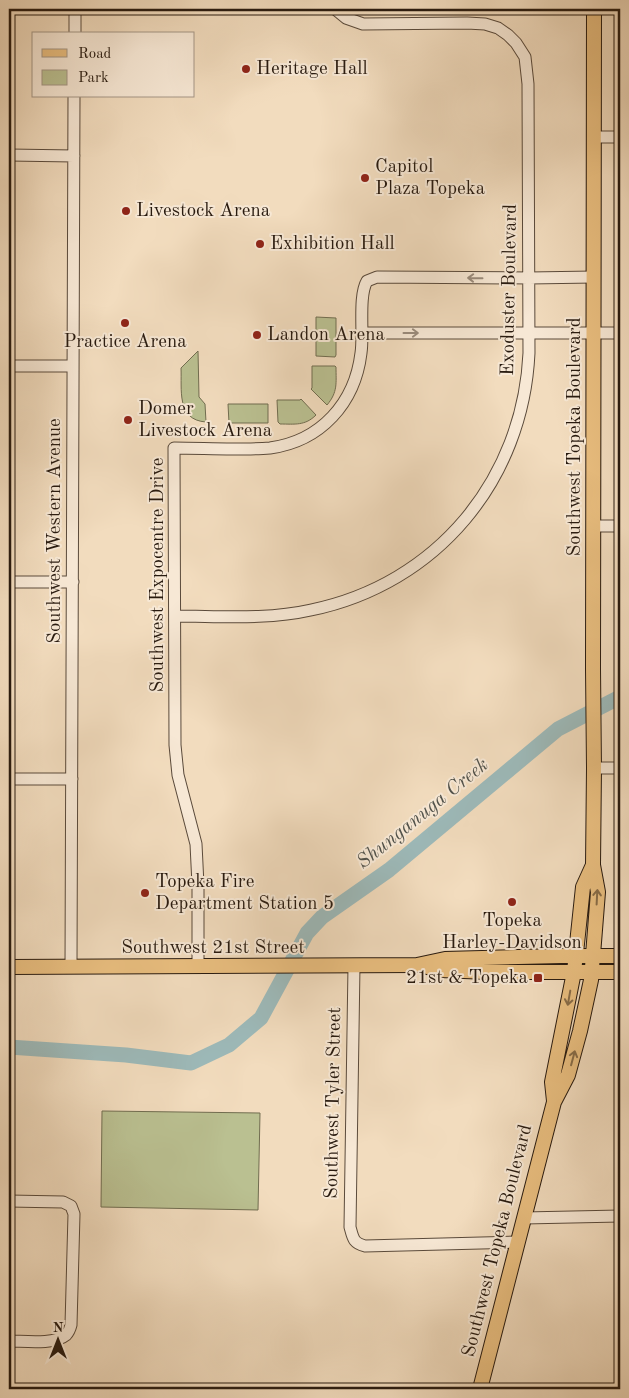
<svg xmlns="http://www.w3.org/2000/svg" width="629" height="1398" font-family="'Old Standard TT',serif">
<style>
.green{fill:#bac091;stroke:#716d50}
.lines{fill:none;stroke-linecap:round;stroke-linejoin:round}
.river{stroke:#9dbaba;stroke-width:15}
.minor-casing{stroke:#5a4a3b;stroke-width:13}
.major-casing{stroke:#281a0f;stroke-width:16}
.minor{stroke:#f7e8d5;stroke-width:11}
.major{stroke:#e9be7f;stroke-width:14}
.oneway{stroke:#9a8b7c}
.oneway2{stroke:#886c47}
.poi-dot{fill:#8f2418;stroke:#f7e8d5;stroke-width:2}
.labels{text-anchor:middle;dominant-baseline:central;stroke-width:4;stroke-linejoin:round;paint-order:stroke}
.poi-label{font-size:19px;fill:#281a0f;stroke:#f7e8d5;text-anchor:start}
.street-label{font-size:19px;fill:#281a0f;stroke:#f7e8d5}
.water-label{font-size:20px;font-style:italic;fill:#51524b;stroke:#f7e8d5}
</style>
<rect width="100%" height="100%" fill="#f2dcbe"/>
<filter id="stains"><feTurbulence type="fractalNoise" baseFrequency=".004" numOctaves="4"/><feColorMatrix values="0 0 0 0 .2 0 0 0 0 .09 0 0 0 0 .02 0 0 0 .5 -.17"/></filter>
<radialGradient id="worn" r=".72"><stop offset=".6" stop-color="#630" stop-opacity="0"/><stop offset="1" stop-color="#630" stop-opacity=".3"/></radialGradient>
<path class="green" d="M 316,317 L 336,318 L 336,355 L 335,357 L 316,356 Z
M 198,351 L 199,397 L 205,404 L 206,422 C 176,420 182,389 181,368 Z
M 312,366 L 335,366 L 336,367 C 336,383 338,392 327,405 L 311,389 L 312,388 Z
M 301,399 L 316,415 C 305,426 295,424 280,424 L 278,422 L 277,400 L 300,400 Z
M 228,404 L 268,404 L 268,423 L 229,423 Z
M 102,1111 L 260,1113 L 258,1210 L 101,1207 Z"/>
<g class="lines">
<path class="river" d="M 9,1047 L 126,1055 L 191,1063 L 229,1045 L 261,1018 L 307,933 L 322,917 L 389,870 L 558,729 L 620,697"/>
<g class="minor-casing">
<path id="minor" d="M 75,34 L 75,9
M 594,137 L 620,137
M 9,155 L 74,156
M 362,333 L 620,333
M 9,366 L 73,366
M 594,526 L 620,526
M 9,582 L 73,582
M 175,616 C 220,616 267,620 311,610 C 437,584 523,480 529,353 L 528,84 L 525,57 L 516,43 L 508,35 L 498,28 L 485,24 L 467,23 L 363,24 L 346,18 L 335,9
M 594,768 L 620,768
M 9,779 L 72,779
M 198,966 L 198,885 L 196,844 L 178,775 L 175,745 L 174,448 C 194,448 213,449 232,449 C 245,449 258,449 270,448 C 321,441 355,403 361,353 C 364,334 358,296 367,281 L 377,277 L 529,278 L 594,277
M 354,966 L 350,1227 C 353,1238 353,1243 365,1246 L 518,1242
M 71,967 L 74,96
M 9,1201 L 63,1202 L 71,1206 L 74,1214 L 71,1325 C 70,1329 69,1332 66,1335 C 54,1345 24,1341 9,1341
M 524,1218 L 620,1216"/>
</g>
<g class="major-casing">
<path id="major" d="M 423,966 L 440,970 L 488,972 L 620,972
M 9,967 L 417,965 L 445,959 L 561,956 L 620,956
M 554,1101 L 552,1082 L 574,972 L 583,887 L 593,865
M 480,1389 L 554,1102 L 568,1075 L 580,1031 L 591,980 L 598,892 L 593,865 L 594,768 L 593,669 L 594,9"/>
</g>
<use href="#minor" class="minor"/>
<use href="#major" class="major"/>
</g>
<defs><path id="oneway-shaft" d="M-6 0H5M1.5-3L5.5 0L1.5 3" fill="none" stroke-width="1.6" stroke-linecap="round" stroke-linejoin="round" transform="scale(1.25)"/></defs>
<g class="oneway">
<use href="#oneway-shaft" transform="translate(475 278) rotate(-179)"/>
<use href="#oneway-shaft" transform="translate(411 333)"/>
</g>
<g class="oneway2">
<use href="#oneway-shaft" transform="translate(597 897) rotate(-87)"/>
<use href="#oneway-shaft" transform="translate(569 998) rotate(100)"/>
<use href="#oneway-shaft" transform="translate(573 1058) rotate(-75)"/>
</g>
<g class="poi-dot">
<circle cx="246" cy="69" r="5"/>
<circle cx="365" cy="178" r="5"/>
<circle cx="126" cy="211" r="5"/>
<circle cx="260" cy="244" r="5"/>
<circle cx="125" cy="323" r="5"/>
<circle cx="257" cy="335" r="5"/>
<circle cx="128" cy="420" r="5"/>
<circle cx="145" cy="893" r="5"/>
<circle cx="512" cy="902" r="5"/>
<rect x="533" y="973" width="10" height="10" rx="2.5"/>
</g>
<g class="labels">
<g class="poi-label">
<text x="256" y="69">Heritage Hall</text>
<text x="375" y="167">Capitol<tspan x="375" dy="22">Plaza Topeka</tspan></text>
<text x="136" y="211">Livestock Arena</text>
<text x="270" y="244">Exhibition Hall</text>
<text x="267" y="335">Landon Arena</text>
<text x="125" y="342" text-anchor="middle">Practice Arena</text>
<text x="138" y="409">Domer<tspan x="138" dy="22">Livestock Arena</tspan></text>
<text x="155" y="882">Topeka Fire<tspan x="155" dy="22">Department Station 5</tspan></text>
<text x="512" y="921" text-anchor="middle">Topeka<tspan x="512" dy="22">Harley-Davidson</tspan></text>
<text x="528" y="978" text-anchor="end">21st &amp; Topeka</text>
</g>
<g class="street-label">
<text transform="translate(510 290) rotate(-89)">Exoduster Boulevard</text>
<text transform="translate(575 437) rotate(-90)">Southwest Topeka Boulevard</text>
<text transform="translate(55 531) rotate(-90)">Southwest Western Avenue</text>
<text transform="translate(158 575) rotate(-90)">Southwest Expocentre Drive</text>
<text x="213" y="948">Southwest 21st Street</text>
<text transform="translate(334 1103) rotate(-89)">Southwest Tyler Street</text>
<text transform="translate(498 1241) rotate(-76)">Southwest Topeka Boulevard</text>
</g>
<g class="water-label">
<text transform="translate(423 814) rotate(-39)">Shunganuga Creek</text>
</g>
</g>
<rect width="629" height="1398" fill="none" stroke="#f2dcbe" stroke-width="30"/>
<rect x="10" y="10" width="609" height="1378" fill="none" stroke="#281a0f" stroke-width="2.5"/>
<rect x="15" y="15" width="599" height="1368" fill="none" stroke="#281a0f"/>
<rect x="32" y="32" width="162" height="65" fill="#f7e8d5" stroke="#a49686"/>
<rect x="42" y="49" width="25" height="8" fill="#e9be7f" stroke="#a49686"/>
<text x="78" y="58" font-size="15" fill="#281a0f">Road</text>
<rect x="42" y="70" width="25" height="15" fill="#bac091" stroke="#a49686"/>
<text x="78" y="82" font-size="15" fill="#281a0f">Park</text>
<g transform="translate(58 1340)" stroke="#f7e8d5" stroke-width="4" paint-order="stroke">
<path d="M0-4L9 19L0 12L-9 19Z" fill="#281a0f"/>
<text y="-8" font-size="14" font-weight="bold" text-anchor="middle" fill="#281a0f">N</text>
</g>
<rect width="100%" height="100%" filter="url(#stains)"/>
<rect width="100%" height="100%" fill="url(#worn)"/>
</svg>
